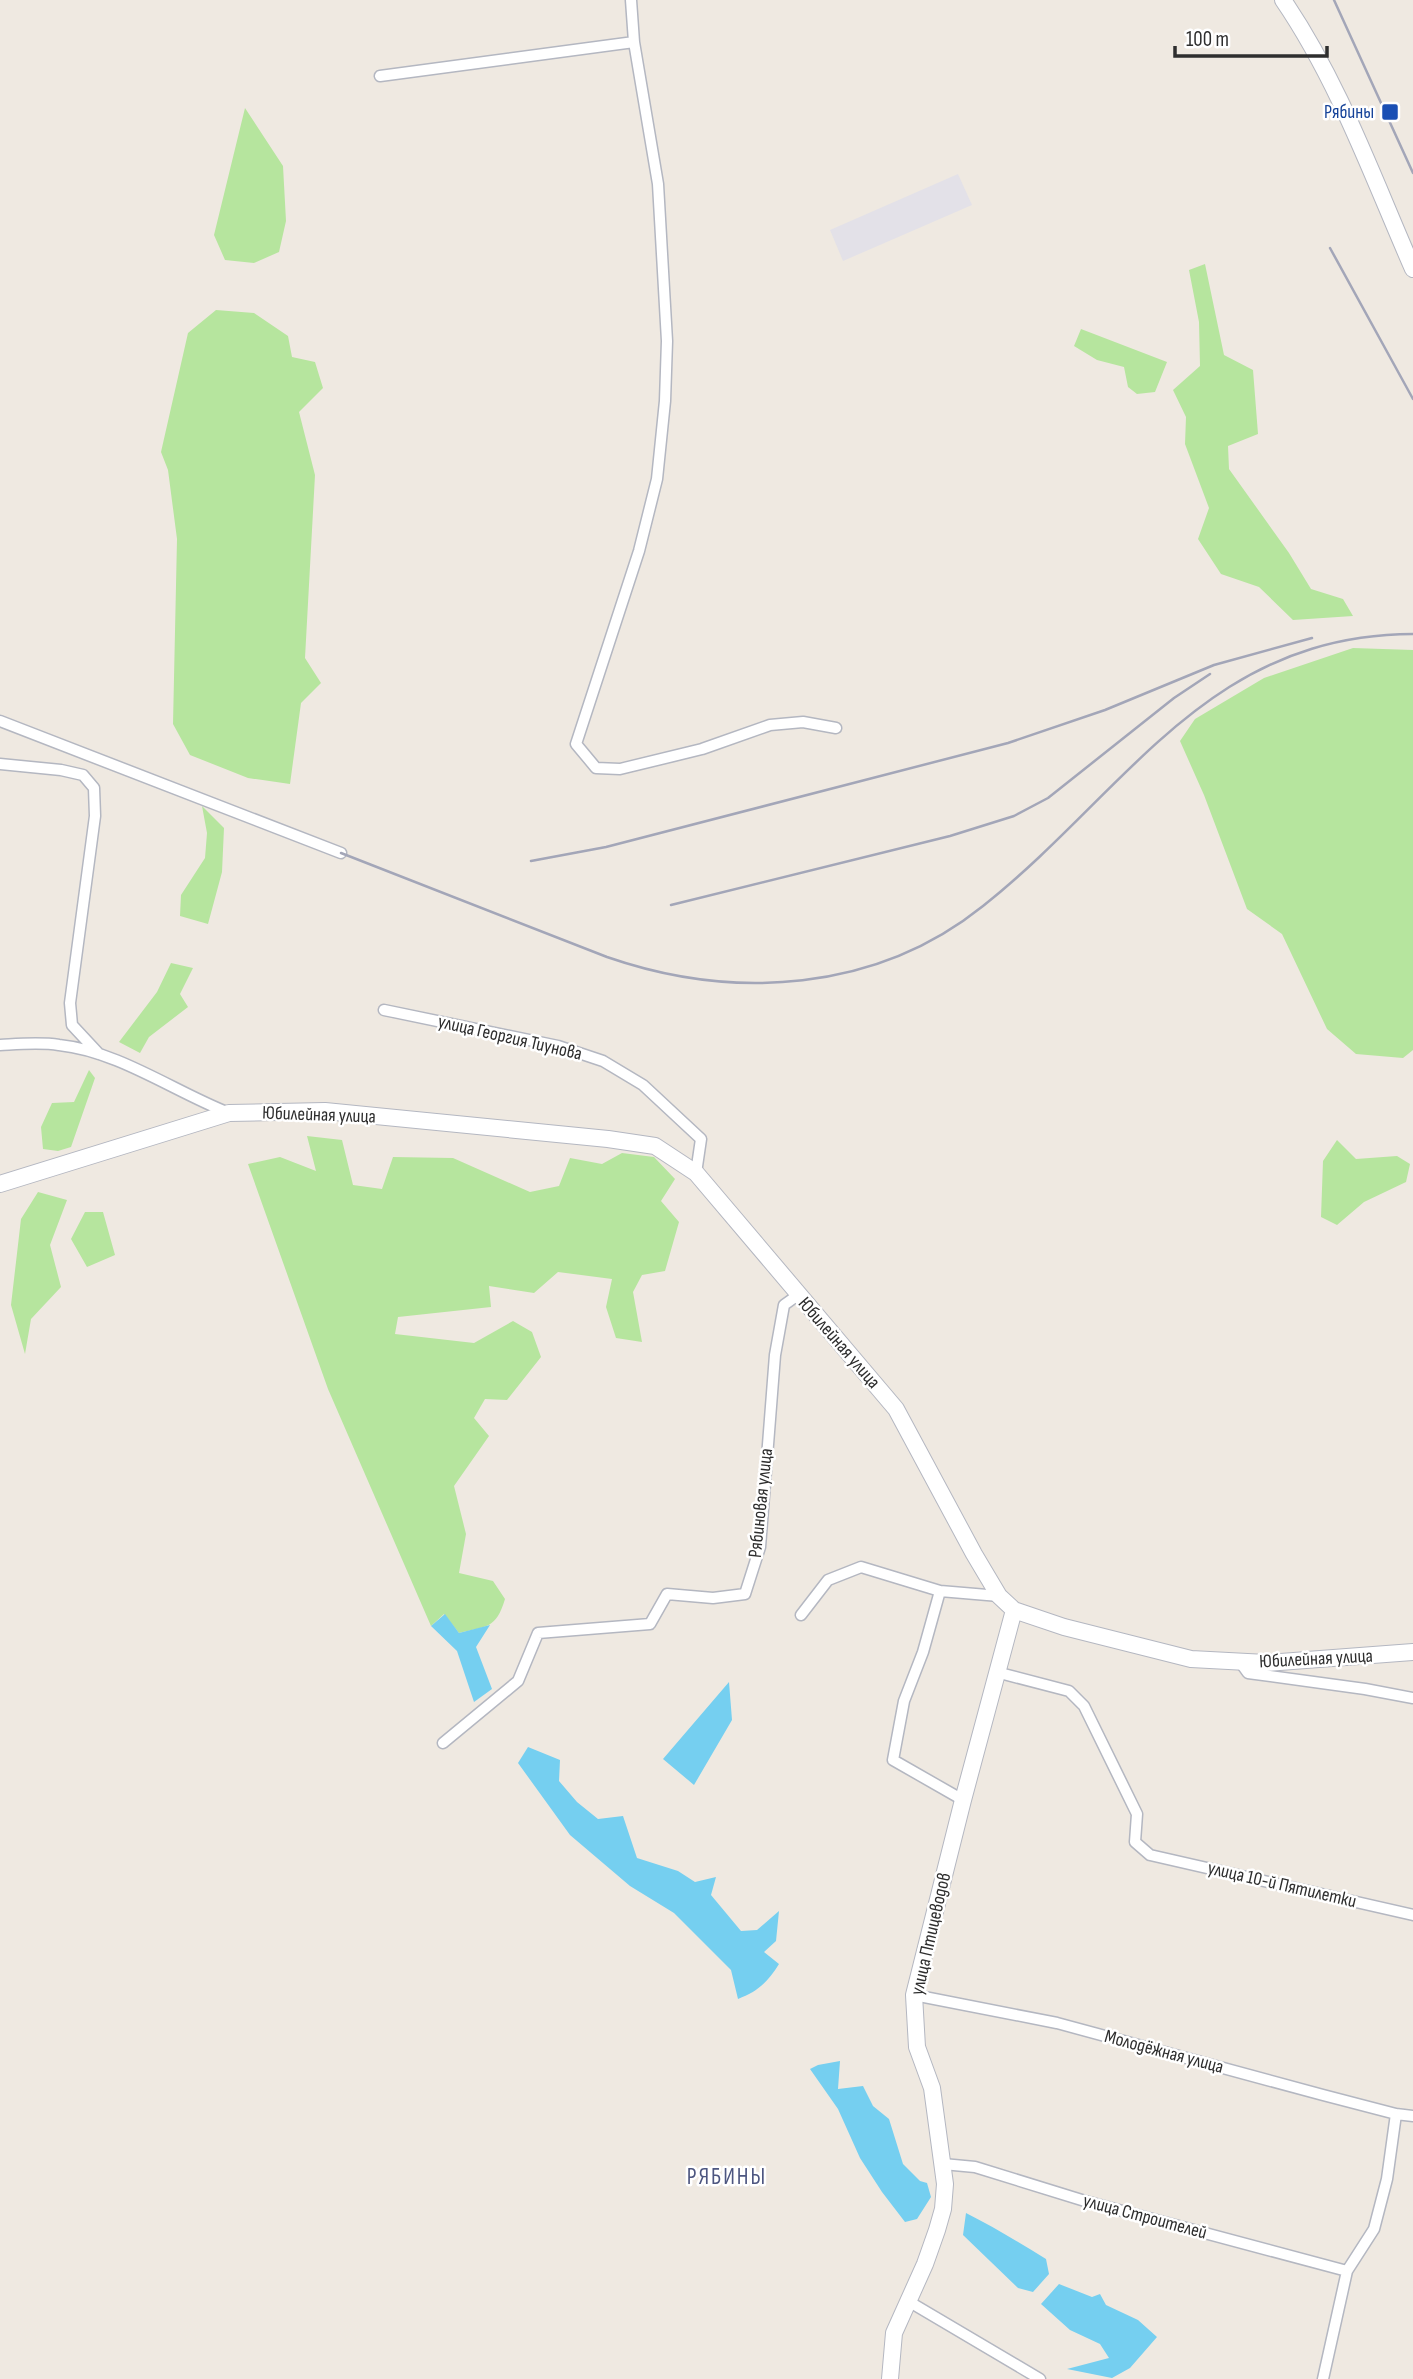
<svg xmlns="http://www.w3.org/2000/svg" width="1413" height="2379" font-family="'Sofia Sans Condensed',sans-serif">
<style>
.industrial{fill:#e3e1e8}
.green{fill:#b6e59e}
.water{fill:#75cff0}
.lines{fill:none;stroke-linecap:round;stroke-linejoin:round}
.street-casing{stroke:#b4b7c1;stroke-width:13}
.secondary-casing{stroke:#b4b7c1;stroke-width:18}
.street{stroke:#fff;stroke-width:10}
.secondary{stroke:#fff;stroke-width:16}
.rail{stroke:#a3a6b8;stroke-width:2.5}
.transit-dot{fill:#1a4fb4;stroke:#fff;stroke-width:2.5}
.labels{text-anchor:middle;dominant-baseline:central;stroke-width:5;stroke-linejoin:round;paint-order:stroke}
.transit-label{font-size:19px;fill:#164399;stroke:#fff;text-anchor:end}
.street-label{font-size:19px;fill:#2e2e2e;stroke:#fff}
.quarter-label{font-size:23px;letter-spacing:2px;fill:#4d5680;stroke:#fff}
</style>
<rect width="100%" height="100%" fill="#efe9e1"/>
<path class="industrial" d="M 958,174 L 972,205 L 843,261 L 830,230 Z"/>
<path class="green" d="M 245,108 L 283,166 L 286,221 L 279,252 L 254,263 L 225,260 L 214,235 Z
M 1205,264 L 1224,355 L 1253,370 L 1258,434 L 1228,446 L 1229,469 L 1289,553 L 1311,589 L 1343,599 L 1353,616 L 1293,620 L 1259,587 L 1221,574 L 1198,539 L 1209,508 L 1185,444 L 1186,417 L 1173,390 L 1200,366 L 1199,322 L 1189,270 Z
M 216,310 L 254,313 L 288,336 L 292,357 L 315,362 L 323,388 L 299,412 L 315,475 L 305,658 L 321,683 L 301,703 L 290,784 L 248,778 L 190,755 L 173,724 L 177,539 L 168,470 L 161,452 L 188,333 Z
M 1081,329 L 1167,362 L 1155,392 L 1137,394 L 1128,387 L 1124,367 L 1097,360 L 1074,346 Z
M 1353,648 L 1413,650 L 1413,1050 L 1403,1058 L 1356,1054 L 1327,1029 L 1282,934 L 1247,909 L 1204,795 L 1180,741 L 1195,719 L 1264,678 Z
M 202,806 L 224,828 L 222,872 L 208,924 L 180,916 L 181,895 L 205,858 L 207,833 Z
M 171,963 L 193,968 L 180,994 L 188,1007 L 149,1037 L 140,1053 L 119,1042 L 157,992 Z
M 89,1070 L 95,1078 L 71,1147 L 58,1151 L 43,1149 L 41,1127 L 52,1103 L 74,1102 Z
M 307,1136 L 342,1140 L 353,1185 L 382,1189 L 393,1157 L 453,1158 L 530,1192 L 559,1186 L 570,1158 L 602,1164 L 622,1153 L 654,1157 L 675,1179 L 661,1201 L 679,1222 L 665,1271 L 642,1275 L 633,1292 L 642,1342 L 616,1338 L 606,1307 L 612,1279 L 558,1272 L 534,1293 L 489,1286 L 491,1307 L 398,1317 L 395,1334 L 474,1343 L 513,1321 L 532,1332 L 541,1357 L 507,1400 L 485,1399 L 474,1418 L 489,1436 L 454,1486 L 466,1534 L 459,1573 L 493,1581 L 505,1599 C 496,1629 487,1626 459,1633 L 444,1614 L 431,1626 L 328,1389 L 248,1164 L 280,1157 L 316,1171 Z
M 1337,1140 L 1356,1159 L 1397,1156 L 1410,1164 L 1406,1182 L 1364,1202 L 1337,1225 L 1321,1217 L 1323,1161 Z
M 38,1192 L 67,1200 L 50,1245 L 61,1287 L 31,1319 L 25,1354 L 11,1305 L 21,1219 Z
M 85,1212 L 103,1212 L 115,1255 L 87,1267 L 71,1239 Z"/>
<path class="water" d="M 445,1614 L 459,1633 L 490,1625 L 476,1647 L 492,1689 L 474,1702 L 457,1651 L 431,1626 Z
M 729,1682 L 732,1720 L 694,1785 L 663,1759 Z
M 528,1747 L 560,1760 L 559,1781 L 577,1802 L 598,1819 L 623,1816 L 637,1858 L 678,1871 L 695,1882 L 716,1877 L 711,1895 L 741,1931 L 757,1930 L 779,1911 L 776,1941 L 764,1952 L 779,1964 C 768,1982 757,1992 738,1999 L 731,1970 L 674,1913 L 630,1886 L 570,1835 L 518,1763 Z
M 840,2061 L 838,2089 L 863,2086 L 873,2106 L 889,2119 L 903,2164 L 920,2181 L 927,2183 L 931,2197 L 917,2219 L 905,2222 L 882,2192 L 860,2158 L 838,2109 L 810,2069 L 818,2065 Z
M 966,2213 C 994,2227 1020,2243 1046,2259 L 1049,2274 L 1033,2292 L 1018,2288 L 963,2235 Z
M 1059,2284 L 1092,2297 L 1100,2294 L 1106,2305 L 1138,2320 L 1157,2337 L 1130,2368 L 1112,2378 L 1067,2369 L 1109,2358 L 1100,2344 L 1070,2330 L 1041,2304 Z"/>
<g class="lines">
<g class="street-casing">
<path id="street" d="M 631,0 L 634,42 L 658,184 L 667,341 L 665,401 L 657,479 L 639,551 L 576,744 L 596,768 L 620,769 L 702,749 L 770,725 L 803,722 L 836,728
M 380,76 L 634,42
M 0,721 L 341,853
M 0,764 L 61,770 L 83,775 L 94,788 L 95,816 L 70,1003 L 72,1025 L 99,1054
M 384,1010 L 558,1046 L 603,1061 L 643,1085 L 701,1139 L 696,1173
M 0,1045 C 19,1044 40,1042 59,1045 C 118,1051 175,1092 229,1113
M 940,1591 L 923,1652 L 904,1701 L 893,1760 L 963,1800
M 801,1615 L 828,1580 L 861,1567 L 940,1591 L 999,1596
M 1240,1662 L 1248,1673 L 1365,1689 L 1413,1698
M 996,1672 L 1069,1691 L 1084,1706 L 1137,1814 L 1135,1842 L 1150,1855 L 1413,1915
M 443,1743 L 518,1681 L 538,1633 L 650,1624 L 667,1594 L 713,1598 L 745,1594 L 760,1547 L 775,1355 L 784,1305 L 798,1295
M 914,1995 L 1057,2023 L 1323,2095 L 1396,2114 L 1413,2116
M 943,2164 L 975,2167 L 1085,2201 L 1347,2271
M 908,2301 L 1040,2379
M 1323,2379 L 1347,2271 L 1374,2229 L 1387,2179 L 1396,2114"/>
</g>
<g class="secondary-casing">
<path id="secondary" d="M 1283,0 C 1339,82 1373,178 1413,269
M 0,1184 L 229,1113 L 325,1111 L 608,1139 L 655,1146 L 696,1173 L 896,1409 L 974,1554 L 999,1596 L 1014,1610 L 1064,1627 L 1191,1659 L 1266,1663 L 1413,1652
M 890,2379 L 894,2333 L 925,2264 L 937,2230 L 943,2209 L 945,2184 L 932,2088 L 917,2047 L 914,1995 L 963,1800 L 1014,1610"/>
</g>
<use href="#street" class="street"/>
<use href="#secondary" class="secondary"/>
<path class="rail" d="M 1334,0 L 1413,173
M 1330,248 L 1413,399
M 341,853 L 607,957 C 734,1001 876,992 983,906 C 1127,792 1206,635 1413,634
M 531,861 L 606,847 L 1008,743 L 1105,710 L 1214,665 L 1312,638
M 671,905 L 950,836 L 1014,816 L 1048,798 L 1174,698 L 1210,674"/>
</g>
<rect class="transit-dot" x="1381" y="103" width="18" height="18" rx="3.5"/>
<g class="labels">
<g class="transit-label">
<text x="1374" y="112">Рябины</text>
</g>
<g class="street-label">
<text transform="translate(510 1038) rotate(13)">улица Георгия Тиунова</text>
<text transform="translate(319 1115) rotate(2)">Юбилейная улица</text>
<text transform="translate(839 1343) rotate(49)">Юбилейная улица</text>
<text transform="translate(761 1503) rotate(-84)">Рябиновая улица</text>
<text transform="translate(1316 1659) rotate(-3)">Юбилейная улица</text>
<text transform="translate(1282 1885) rotate(13)">улица 10-й Пятилетки</text>
<text transform="translate(931 1934) rotate(-77)">улица Птицеводов</text>
<text transform="translate(1164 2052) rotate(15)">Молодёжная улица</text>
<text transform="translate(1145 2217) rotate(15)">улица Строителей</text>
</g>
<g class="quarter-label">
<text x="727" y="2177">РЯБИНЫ</text>
</g>
</g>
<path d="M1175 46v10h152v-10" fill="none" stroke="#2e2e2e" stroke-width="3.5"/>
<text x="1186" y="46" font-size="21" fill="#2e2e2e" stroke="#ffffff" stroke-width="5" paint-order="stroke">100 m</text>
</svg>
